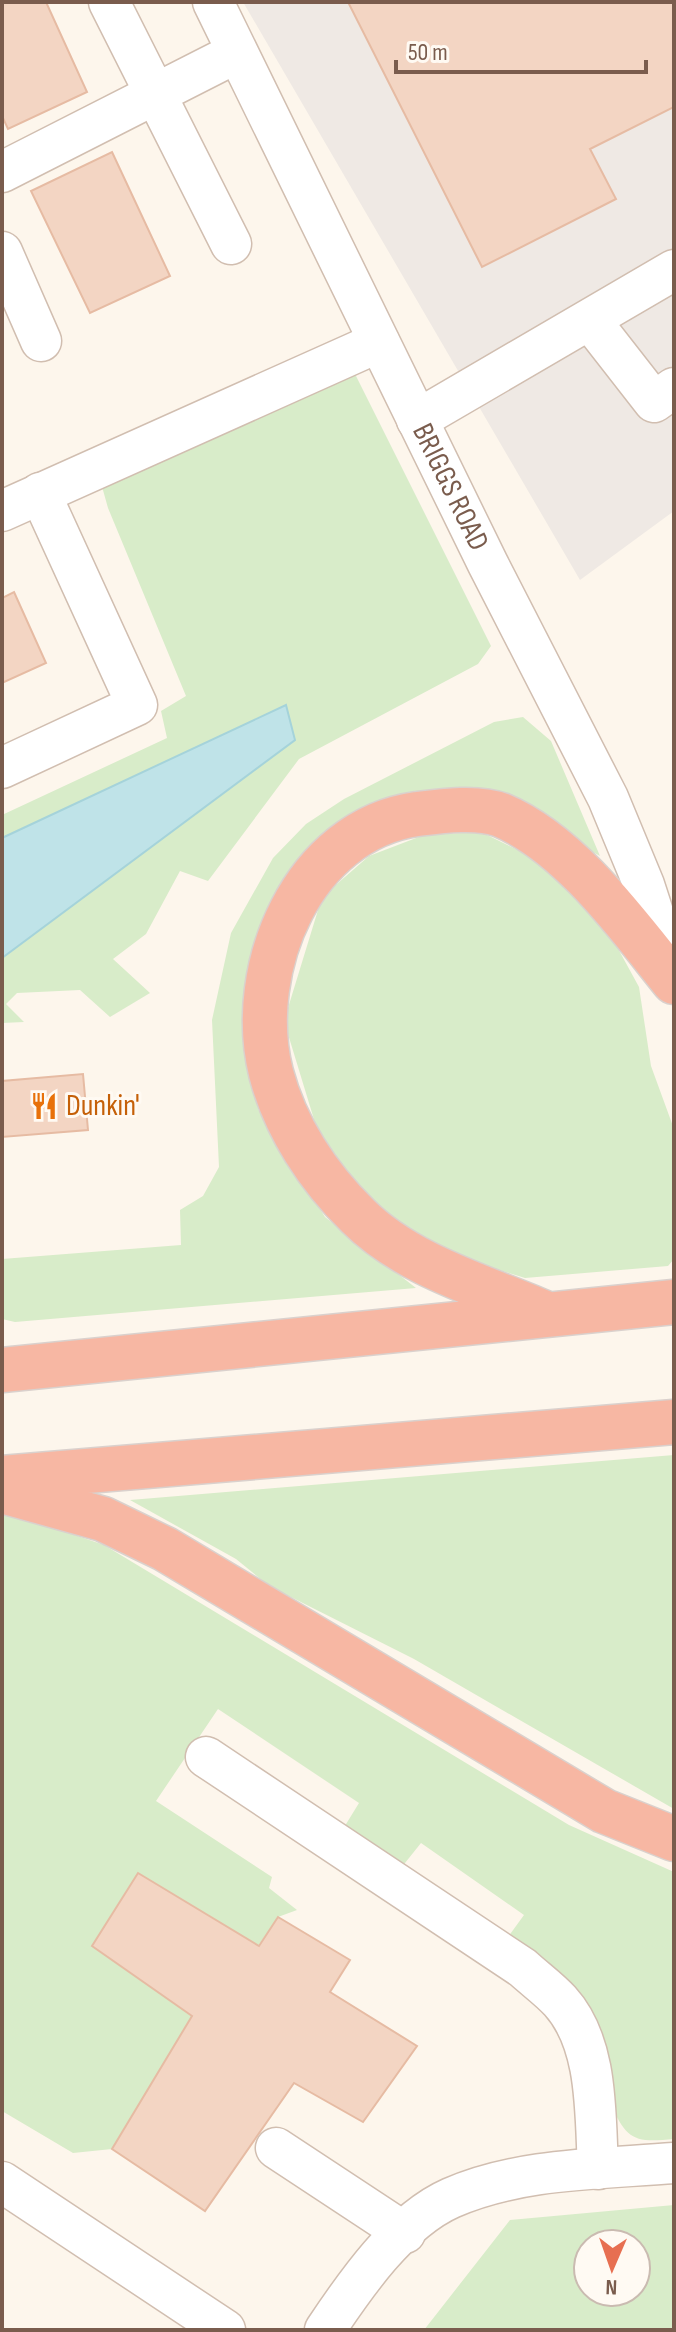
<svg xmlns="http://www.w3.org/2000/svg" width="676" height="2332" font-family="'Sofia Sans Condensed',sans-serif">
<style>
.industrial{fill:#efe9e4}
.green{fill:#d8ecc9;fill-rule:evenodd}
.water{fill:#bfe3e8;stroke:#a5d3da;stroke-width:2}
.building{fill:#f3d5c3;stroke:#e6bba3;stroke-width:2}
.lines{fill:none;stroke-linecap:round;stroke-linejoin:round}
.minor-casing{stroke:#d1beb0;stroke-width:43}
.highway-casing{stroke:#dad1cd;stroke-width:47}
.minor{stroke:#fff;stroke-width:40}
.highway{stroke:#f7b7a3;stroke-width:44}
.labels{text-anchor:middle;dominant-baseline:central;stroke-width:6;stroke-linejoin:round;paint-order:stroke}
.street-label{font-size:30px;fill:#7a5c4d;stroke:#fffaf3}
.food-label{font-size:30px;fill:#c56008;stroke:#fffaf3;text-anchor:start}
</style>
<rect width="100%" height="100%" fill="#fdf6ec"/>
<path class="industrial" d="M 243,2 L 674,2 L 674,511 L 580,580 Z"/>
<path class="green" d="M 353,370 L 491,646 L 478,664 L 299,759 L 208,881 L 180,871 L 146,934 L 113,959 L 150,993 L 110,1017 L 80,990 L 17,993 L 6,1004 L 24,1022 L 2,1023 L 2,815 L 167,738 L 161,711 L 186,696 L 108,508 L 101,483 Z
M 523,717 L 551,741 L 600,856 L 522,813 L 372,812 L 248,972 L 258,1109 L 325,1217 L 416,1288 L 15,1322 L 2,1319 L 2,1259 L 181,1245 L 180,1210 L 203,1196 L 219,1167 L 212,1020 L 231,933 L 273,858 L 306,824 L 344,799 L 494,722 Z
M 481,832 L 542,862 L 598,912 L 639,987 L 651,1066 L 674,1129 L 674,1259 L 668,1266 L 525,1278 L 464,1259 L 398,1227 L 323,1149 L 284,1021 L 322,897 L 369,856 L 424,835 Z
M 674,1455 L 674,1809 L 414,1659 L 269,1586 L 236,1559 L 130,1500 Z
M 2,1515 L 25,1518 L 104,1545 L 569,1825 L 674,1872 L 674,2139 C 634,2143 627,2140 610,2103 L 508,1937 L 524,1915 L 421,1843 L 401,1868 L 343,1829 L 359,1803 L 218,1709 L 156,1801 L 272,1877 L 269,1888 L 297,1910 L 278,1917 L 258,1946 L 138,1873 L 192,2016 L 112,2149 L 73,2153 L 2,2111 Z
M 674,2205 L 674,2330 L 424,2330 L 510,2220 ZM 636,2244 L 636,2292 L 588,2292 L 588,2244 Z"/>
<path class="water" d="M 286,705 L 295,740 L 2,958 L 2,838 Z"/>
<path class="building" d="M 2,2 L 46,2 L 87,92 L 8,129 L 2,116 Z
M 348,2 L 674,2 L 674,107 L 590,149 L 616,199 L 482,267 Z
M 112,152 L 170,276 L 90,313 L 31,191 Z
M 14,592 L 46,663 L 2,683 L 2,598 Z
M 83,1074 L 88,1130 L 2,1137 L 2,1081 Z
M 138,1873 L 259,1946 L 278,1917 L 350,1960 L 330,1992 L 417,2046 L 363,2122 L 294,2083 L 205,2211 L 112,2149 L 192,2016 L 92,1946 Z"/>
<g class="lines">
<g class="minor-casing">
<g id="minor">
<path d="M 109,2 L 231,244"/>
<path id="s1" d="M 213,2 L 488,564 L 608,798 L 644,885 L 674,977"/>
<path d="M 2,172 L 236,53"/>
<path d="M 2,252 L 41,341"/>
<path d="M 590,320 L 654,402 L 674,388"/>
<path d="M 417,420 L 674,270"/>
<path d="M 2,511 L 379,342"/>
<path d="M 2,768 L 137,705 L 40,493"/>
<path d="M 206,1757 L 523,1968 C 535,1979 549,1989 560,2001 C 599,2044 595,2115 598,2169"/>
<path d="M 276,2148 L 405,2233"/>
<path d="M 2,2182 L 225,2330"/>
<path d="M 325,2330 C 355,2285 399,2221 451,2198 C 519,2168 600,2169 674,2163"/>
</g>
</g>
<g class="highway-casing">
<path id="highway" d="M 545,1313 C 482,1286 407,1265 358,1216 C 318,1177 285,1127 271,1073 C 245,968 303,830 417,814 C 441,811 478,806 501,815 C 570,844 628,925 674,982
M 2,1370 L 674,1302
M 2,1478 L 674,1422
M 2,1491 L 103,1519 L 165,1549 L 604,1811 L 674,1839"/>
</g>
<use href="#minor" class="minor"/>
<use href="#highway" class="highway"/>
</g>
<defs>
<g id="restaurant-bare" transform="scale(2.16)"><path d="M-5-6h1v4h1v-4h1v4h1v-4h1v5L-1.5 .5V6h-2V.5L-5-1ZM5-6V6H3V1.5H1.5Q1.5-4 5-6Z" fill="#e8710a" stroke="#fffaf3" stroke-width="2.5" paint-order="stroke"/></g>
</defs>
<g fill-rule="evenodd">
<use href="#restaurant-bare" x="44" y="1106"/>
</g>
<g class="labels">
<g class="street-label">
<text stroke="none"><textPath href="#s1" startOffset="540">BRIGGS ROAD</textPath></text>
</g>
<g class="food-label">
<text x="66" y="1106">Dunkin'</text>
</g>
</g>
<rect width="676" height="2332" fill="none" stroke="#7a5c4d" stroke-width="8"/>
<g transform="translate(612 2268) rotate(182)"><circle r="38" fill="#fffaf3" stroke="#cabbb1" stroke-width="2"/>
<path d="M0-6L14 30L0 20L-14 30Z" fill="#e76f51"/>
<text y="-12" font-size="22" font-weight="bold" text-anchor="middle" fill="#7a5c4d">N</text>
</g>
<path d="M396 60v12h250v-12" fill="none" stroke="#7a5c4d" stroke-width="4"/>
<text x="408" y="60" font-size="24" fill="#7a5c4d" stroke="#fffaf3" stroke-width="6" paint-order="stroke">50 m</text>
</svg>
